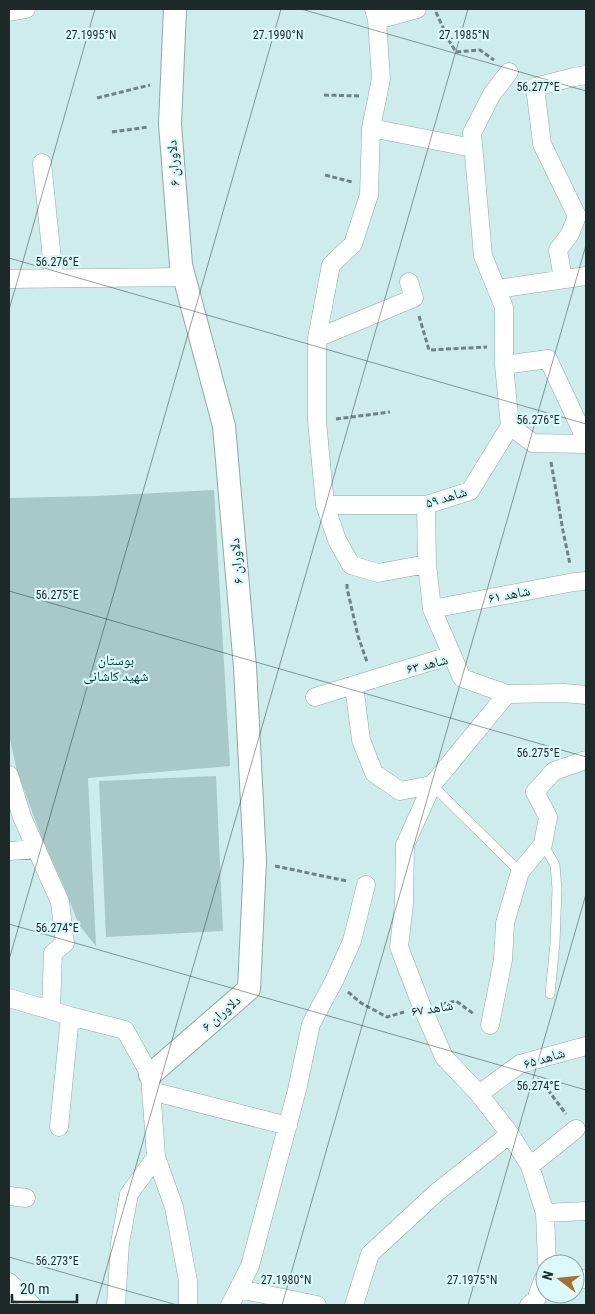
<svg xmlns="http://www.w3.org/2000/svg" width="595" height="1314" font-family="'Roboto Condensed','Noto Naskh Arabic',sans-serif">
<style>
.green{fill:#a9c8c8}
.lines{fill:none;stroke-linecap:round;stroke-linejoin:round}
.service-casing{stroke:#8ca9a8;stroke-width:10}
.minor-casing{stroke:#8ca9a8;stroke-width:19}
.tertiary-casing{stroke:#8ca9a8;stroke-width:24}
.path{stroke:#6f8383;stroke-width:3;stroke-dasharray:5 2.5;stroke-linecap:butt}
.service{stroke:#fff;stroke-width:9}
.minor{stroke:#fff;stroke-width:18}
.tertiary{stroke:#fff;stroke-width:22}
.ticks{fill:none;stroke:#1e2a2a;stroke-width:1;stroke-opacity:0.45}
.labels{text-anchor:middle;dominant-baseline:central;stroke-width:4.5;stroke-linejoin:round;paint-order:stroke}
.street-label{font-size:14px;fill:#1e2a2a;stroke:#dbf9f9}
.park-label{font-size:14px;fill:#043737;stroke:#dbf9f9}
.ticks-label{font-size:12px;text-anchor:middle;fill:#1e2a2a;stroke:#dbf9f9;stroke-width:4.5;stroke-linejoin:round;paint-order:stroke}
</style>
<rect width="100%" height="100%" fill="#ceecec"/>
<path class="green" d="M 214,490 L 230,766 L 88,778 L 96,946 L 79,925 L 65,889 L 41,836 L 17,771 L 9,735 L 9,498 L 96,496 Z
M 216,776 L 223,931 L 106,937 L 99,781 Z"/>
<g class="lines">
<g class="service-casing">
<path id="service" d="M 432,785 L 520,872
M 543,844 L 555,865 L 557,889 L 555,943 L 550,994"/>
</g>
<g class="minor-casing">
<path id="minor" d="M 374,9 L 377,20 L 381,79 L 371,128 L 369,195 L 353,244 L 331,265 L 317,338 L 317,421 L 325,505 L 337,540 L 351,565 L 378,573 L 427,564
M 9,12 L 26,9
M 377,20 L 417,9
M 509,72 L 492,94 L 472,133 L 483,256 L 504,307 L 504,365 L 510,426
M 371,128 L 473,148
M 42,163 L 54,278
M 9,279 L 184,277
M 563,279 L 558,250 L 570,234 L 577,216 L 542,144 L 535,87 L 574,77 L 586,75
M 497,289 L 586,276
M 317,338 L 414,298 L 409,282
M 504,365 L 548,359 L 586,440
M 325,505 L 426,505 L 470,491 L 510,426 L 533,443 L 586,444
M 426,505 L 427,564 L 432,609 L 452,655
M 432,609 L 574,582 L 586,581
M 354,685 L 361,740 L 374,773 L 400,791 L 432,785 L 507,694
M 315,697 L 452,655 L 462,678 L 507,694 L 564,693 L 586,695
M 9,775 L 22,817 L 60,902 L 65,943 L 53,953 L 51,1010
M 432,785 L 405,845 L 404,904 L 399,947 L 422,1007 L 444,1057 L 479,1094 L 510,1134 L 530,1166 L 545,1213 L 547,1264
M 9,851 L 37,849
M 9,998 L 70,1016 L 125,1030 L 150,1075 L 156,1157 L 174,1207 L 188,1281 L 188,1305
M 490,1025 L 503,960 L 505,923 L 520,872 L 543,844 L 548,817 L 535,792 L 554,771 L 586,760
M 151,1091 L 288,1126
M 479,1094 L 520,1064 L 586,1046
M 59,1127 L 70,1016
M 530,1166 L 576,1129
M 9,1196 L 26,1198
M 545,1213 L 586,1211
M 575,1279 L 586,1279
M 9,1282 L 32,1305
M 239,1289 L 317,1305
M 116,1305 L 120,1243 L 129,1194 L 156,1157
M 230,1305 L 250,1266 L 297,1090 L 311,1024 L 334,981 L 352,941 L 366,885
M 354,1305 L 370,1254 L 436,1193 L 510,1134
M 529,1305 L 536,1300 L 543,1280 L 545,1280"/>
</g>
<g class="tertiary-casing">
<path id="tertiary" d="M 150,1075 L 249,989 L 255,861 L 245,667 L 224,426 L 181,265 L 170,124 L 175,9"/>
</g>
<path class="path" d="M 436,12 L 448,39 L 456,52 L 480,50 L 494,60
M 324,95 L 359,96
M 97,98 L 150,85
M 112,132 L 148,127
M 325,175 L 352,182
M 419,316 L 429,350 L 487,347
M 336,419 L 390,412
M 551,462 L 563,531 L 570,564
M 347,584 L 347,588 L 358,636 L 367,662
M 275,866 L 347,881
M 348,992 L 361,1003 L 387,1017 L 404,1012
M 442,1004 L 456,1001 L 474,1014
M 537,1079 L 545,1086 L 566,1114"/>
<use href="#service" class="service"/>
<use href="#minor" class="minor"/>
<use href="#tertiary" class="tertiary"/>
</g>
<path class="ticks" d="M 301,9 L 586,91M 9,258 L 586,424M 9,310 L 95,9M 9,591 L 586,757M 9,924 L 586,1090M 9,960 L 281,9M 9,1257 L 177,1305M 96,1305 L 468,9M 282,1305 L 586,245M 468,1305 L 586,894"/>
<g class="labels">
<g class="street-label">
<text transform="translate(173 163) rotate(-94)">دلاوران ۶</text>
<text transform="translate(446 497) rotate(-17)">شاهد ۵۹</text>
<text transform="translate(236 561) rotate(-95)">دلاوران ۶</text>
<text transform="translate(509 594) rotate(-11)">شاهد ۶۱</text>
<text transform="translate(427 664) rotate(-14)">شاهد ۶۳</text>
<text transform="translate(432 1008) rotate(-9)">شاهد ۶۷</text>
<text transform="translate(221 1013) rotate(-41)">دلاوران ۶</text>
<text transform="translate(544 1058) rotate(-17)">شاهد ۶۵</text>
</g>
<g class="park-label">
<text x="116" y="660">بوستان<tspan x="116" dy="16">شهید کاشانی</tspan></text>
</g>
</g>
<g class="ticks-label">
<text x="91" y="39">27.1995°N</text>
<text x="278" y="39">27.1990°N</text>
<text x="464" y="39">27.1985°N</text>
<text x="538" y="91">56.277°E</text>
<text x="57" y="266">56.276°E</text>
<text x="538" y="424">56.276°E</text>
<text x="57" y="599">56.275°E</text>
<text x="538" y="757">56.275°E</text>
<text x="57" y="932">56.274°E</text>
<text x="538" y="1090">56.274°E</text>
<text x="57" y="1265">56.273°E</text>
<text x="286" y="1284">27.1980°N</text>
<text x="472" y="1284">27.1975°N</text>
</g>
<rect width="595" height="1314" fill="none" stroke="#1e2a2a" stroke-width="20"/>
<g transform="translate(560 1279) rotate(286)"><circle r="24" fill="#dbf9f9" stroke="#8fa6a6"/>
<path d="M0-4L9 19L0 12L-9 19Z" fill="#a86e2d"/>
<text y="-8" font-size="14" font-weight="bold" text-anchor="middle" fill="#1e2a2a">N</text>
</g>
<path d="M12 1294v8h65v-8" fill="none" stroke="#1e2a2a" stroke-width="2.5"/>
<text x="20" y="1294" font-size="15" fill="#1e2a2a" stroke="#dbf9f9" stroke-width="4" paint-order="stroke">20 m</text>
</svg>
